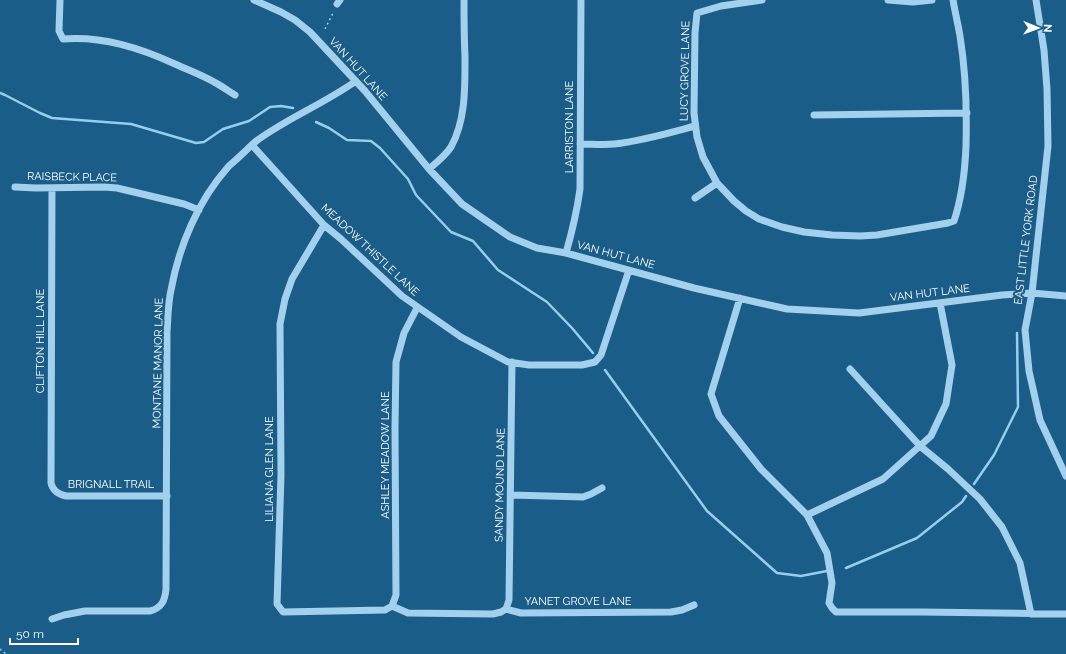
<svg xmlns="http://www.w3.org/2000/svg" width="1066" height="654" font-family="Raleway,sans-serif">
<style>
.lines{fill:none;stroke-linecap:round;stroke-linejoin:round}
.stream{stroke:#96ceef;stroke-width:2.5}
.path{stroke:#a3d0ed;stroke-width:1.5;stroke-dasharray:2 3;stroke-linecap:butt}
.minor{stroke:#a3d0ed;stroke-width:7}
.labels{text-anchor:middle;dominant-baseline:central;stroke-width:4;stroke-linejoin:round;paint-order:stroke}
.street-label{font-size:11px;fill:#fff;stroke:#1a5d88}
</style>
<rect width="100%" height="100%" fill="#1a5d88"/>
<g class="lines">
<path class="stream" d="M 0,93 L 5,95 L 40,113 L 52,118 L 131,124 L 196,143 L 204,142 L 223,129 L 249,121 L 270,107 L 281,106 L 293,108
M 316,122 L 329,128 L 347,140 L 371,141 L 380,148 L 408,179 L 416,195 L 451,232 L 473,241 L 498,270 L 547,302 L 572,328 L 593,353
M 605,370 L 707,511 L 777,573 L 801,576 L 827,571
M 974,484 L 994,455 L 1018,407 L 1017,333
M 846,568 L 917,538 L 962,502 L 966,496"/>
<path class="path" d="M 325,29 L 334,11
M 0,649 L 6,654"/>
<path class="minor" d="M 60,0 L 59,31 L 63,39 C 103,36 140,48 175,64 C 188,70 202,75 214,82 C 222,86 228,91 235,95
M 254,0 L 281,12 L 295,20 L 310,32 L 365,91 L 429,169 L 462,204 L 510,237 L 537,248 L 566,253 L 694,288 L 787,309 L 859,313 L 1002,295 L 1032,293 L 1066,296
M 762,0 L 721,6 L 697,13 L 695,33 L 694,113 L 697,137 L 703,157 L 717,183 L 734,201 L 746,211 L 759,219 L 782,227 L 804,232 L 832,235 L 860,236 L 877,235 L 948,223 L 954,221 C 962,197 965,171 966,146 C 967,109 966,73 960,36 C 958,24 955,12 953,0
M 888,0 L 913,2 L 932,0
M 1036,0 L 1044,50 L 1047,89 L 1048,146 L 1032,293 L 1025,330 L 1029,371 L 1040,420 L 1066,476
M 337,4 L 340,0
M 814,115 L 967,113
M 580,144 C 592,144 603,145 614,144 C 642,141 669,133 695,126
M 252,145 L 324,225 L 341,239 L 402,296 L 461,337 L 508,362 L 529,365 L 582,365 L 595,362 L 601,355 L 629,270
M 429,169 C 437,162 445,156 451,147 C 466,120 465,86 465,56 C 464,37 464,19 464,0
M 15,187 L 36,188 L 104,187 L 117,188 L 184,204 L 199,210
M 52,188 L 51,483 C 53,491 58,494 66,496 L 167,496
M 695,198 L 717,183
M 324,225 L 292,279 L 285,299 L 280,324 L 281,475 L 277,604 L 283,612 L 385,610 L 392,606
M 566,253 C 572,232 577,211 580,189 L 581,0
M 740,298 L 711,394 L 719,416 L 761,469 L 807,515 L 827,553 L 832,583 L 829,603 L 832,608 L 836,612 L 922,612 L 1066,614
M 850,369 L 920,446 L 948,469 L 980,499 L 1002,527 L 1020,563 L 1031,614
M 511,495 L 583,497 L 591,494 L 602,488
M 807,515 L 883,479 L 931,436 L 946,404 L 952,365 L 940,303
M 392,606 L 408,613 L 493,614 L 501,612 L 506,609 L 521,613 L 671,612 L 682,610 L 694,605
M 392,606 L 396,595 L 395,428 L 396,362 L 404,333 L 417,308
M 506,609 L 509,600 L 512,362
M 52,619 L 64,615 L 85,611 L 150,611 C 162,608 165,600 166,589 L 167,332 C 168,318 168,303 171,290 C 179,246 198,201 228,167 C 231,164 235,161 239,157 C 246,151 252,144 259,139 C 290,117 325,103 356,81"/>
</g>
<g class="labels">
<g class="street-label">
<text transform="translate(358 69) rotate(48)">VAN HUT LANE</text>
<text transform="translate(685 71) rotate(-89)">LUCY GROVE LANE</text>
<text transform="translate(569 127) rotate(-90)">LARRISTON LANE</text>
<text transform="translate(72 177) rotate(1)">RAISBECK PLACE</text>
<text transform="translate(1026 240) rotate(-83)">EAST LITTLE YORK ROAD</text>
<text transform="translate(370 250) rotate(43)">MEADOW THISTLE LANE</text>
<text transform="translate(616 255) rotate(15)">VAN HUT LANE</text>
<text transform="translate(930 293) rotate(-7)">VAN HUT LANE</text>
<text transform="translate(40 341) rotate(-90)">CLIFTON HILL LANE</text>
<text transform="translate(158 363) rotate(-89)">MONTANE MANOR LANE</text>
<text transform="translate(385 455) rotate(-90)">ASHLEY MEADOW LANE</text>
<text transform="translate(269 469) rotate(-90)">LILIANA GLEN LANE</text>
<text x="111" y="484">BRIGNALL TRAIL</text>
<text transform="translate(500 485) rotate(-89)">SANDY MOUND LANE</text>
<text x="578" y="601">YANET GROVE LANE</text>
</g>
</g>
<g transform="translate(1038 28) rotate(91)" stroke="#1a5d88" stroke-width="3" paint-order="stroke">
<path d="M0-3L7 15L0 10L-7 15Z" fill="#ffffff"/>
<text y="-6" font-size="11" font-weight="bold" text-anchor="middle" fill="#ffffff">N</text>
</g>
<path d="M10 638v6h68v-6" fill="none" stroke="#ffffff" stroke-width="2"/>
<text x="16" y="638" font-size="12" fill="#ffffff" stroke="#1a5d88" stroke-width="3" paint-order="stroke">50 m</text>
</svg>
